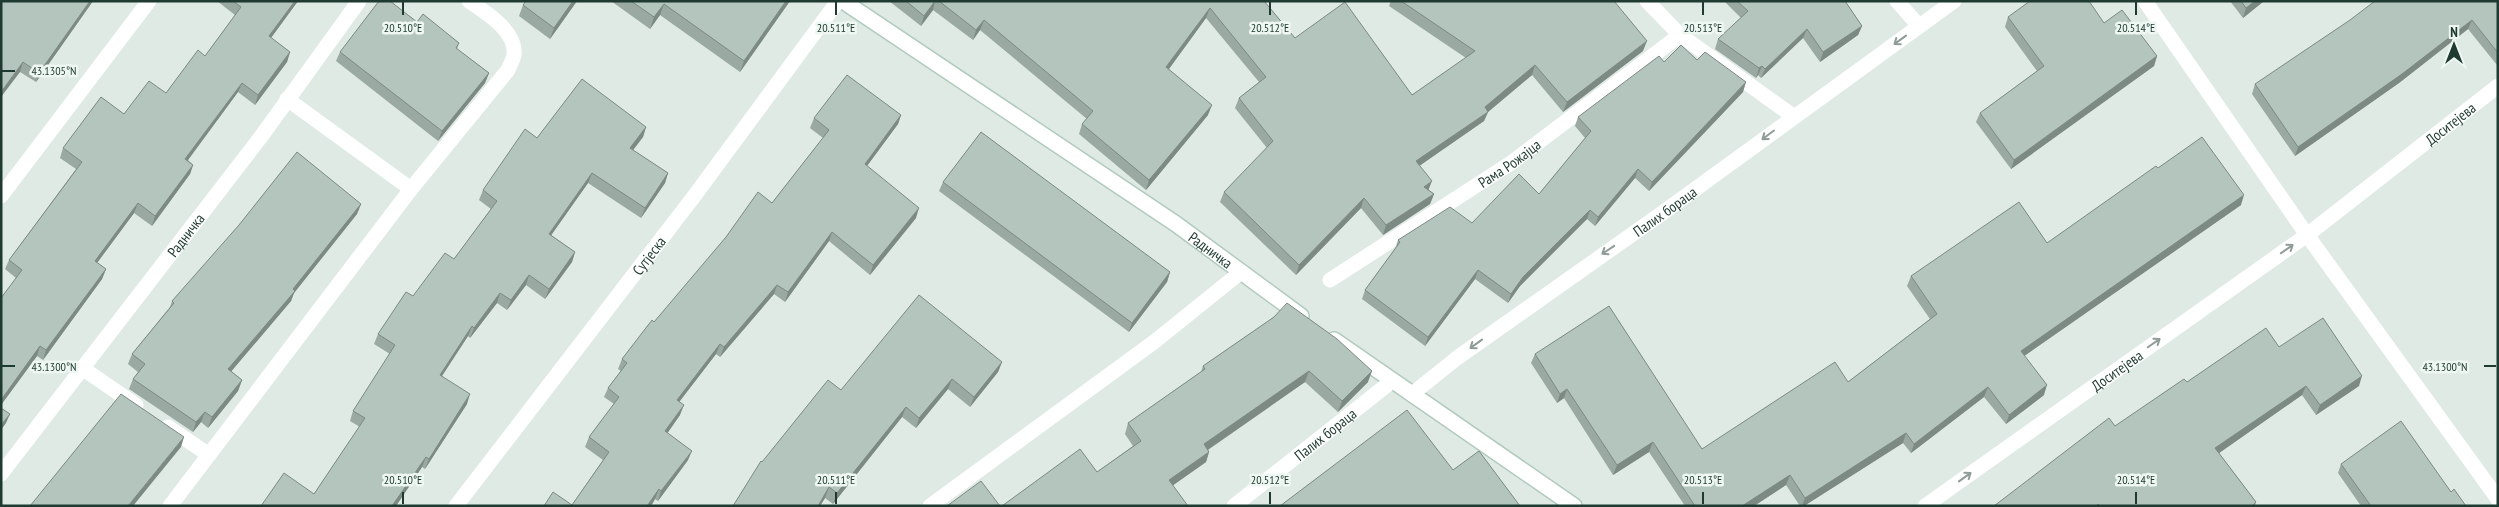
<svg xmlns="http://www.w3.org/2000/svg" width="2499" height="507" font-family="'PT Sans Narrow',sans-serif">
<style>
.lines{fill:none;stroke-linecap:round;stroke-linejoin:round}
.secondary-casing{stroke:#b1cabe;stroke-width:18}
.lane{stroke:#fff;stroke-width:15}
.street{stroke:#fff;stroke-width:15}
.secondary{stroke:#fff;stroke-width:15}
.wall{fill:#9aa9a2}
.shaded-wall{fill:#7d8a84}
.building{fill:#b3c5bc;stroke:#7d8a84}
.oneway{stroke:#8f9c98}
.ticks{fill:none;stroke:#1f3a30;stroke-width:2}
.labels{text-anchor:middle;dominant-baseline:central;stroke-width:5;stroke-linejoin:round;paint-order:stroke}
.street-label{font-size:15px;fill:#1f3a30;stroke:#eef7f2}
.ticks-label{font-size:12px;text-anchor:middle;fill:#1f3a30;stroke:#eef7f2;stroke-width:5;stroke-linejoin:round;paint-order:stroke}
</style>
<rect width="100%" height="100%" fill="#deeae3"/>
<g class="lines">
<g class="secondary-casing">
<g id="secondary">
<path id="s7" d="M 843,1 L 1176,224 L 1301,316"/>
<path d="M 1334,340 L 1574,506"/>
</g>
</g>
<path class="lane" id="s1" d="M 1330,280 L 1511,163 L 1680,35"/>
<g class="street">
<path d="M 1647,1 L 1680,35 L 1793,116"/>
<path d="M 1897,1 L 1919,26"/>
<path d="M 2145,1 L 2307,235 L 2498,499"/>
<path d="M 411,189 L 508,70 C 510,65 513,60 514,55 C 517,31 485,12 469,1"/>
<path d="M 1,196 L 149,1"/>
<path d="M 82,368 L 136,405"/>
<path id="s2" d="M 1412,394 L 1457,358 L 1661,214 L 1954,1"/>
<path d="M 168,427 L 209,455"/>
<path id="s3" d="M 1,474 L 260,138 L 359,1"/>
<path d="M 170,506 L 411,189 L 287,99"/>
<path id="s4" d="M 456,506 L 695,195 L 838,1"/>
<path d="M 930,506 L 1154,342 L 1241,272"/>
<path id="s5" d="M 1234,506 L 1392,381"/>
<path id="s6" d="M 1925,506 L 2307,235 L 2498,86"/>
</g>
<use href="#secondary" class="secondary"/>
</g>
<path class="wall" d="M 1,1 L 93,1 L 36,82 L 20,72 Z
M 217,1 L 298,1 L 271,38 L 290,52 L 287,62 L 255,105 L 238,92 L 188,160 L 193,165 L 190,174 L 152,226 L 134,213 L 97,263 L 106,269 L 102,279 L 43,360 L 37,356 L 1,405 L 1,298 L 16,278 L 5,269 L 9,260 L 76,169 L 60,158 L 63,148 L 124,114 L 166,93 L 205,56 L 235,15 Z
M 577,1 L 550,39 L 519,16 L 523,5 Z
M 611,1 L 790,1 L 740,72 L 660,15 L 650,29 Z
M 889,1 L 1264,1 L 1295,38 L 1412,95 L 1466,58 L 1389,6 L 1391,1 L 1614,1 L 1643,51 L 1563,112 L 1532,75 L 1488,112 L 1484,121 L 1419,166 L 1429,190 L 1434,194 L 1430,204 L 1383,235 L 1361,208 L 1296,275 L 1220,202 L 1224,192 L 1267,148 L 1235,108 L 1239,98 L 1259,82 L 1206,18 L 1169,69 L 1208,115 L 1146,190 L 1079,134 L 1082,124 L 1087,119 L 980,30 L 973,40 L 933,10 L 921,26 Z
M 1724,1 L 1845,1 L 1862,26 L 1858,35 L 1820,62 L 1803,38 L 1761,78 L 1758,75 L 1756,78 L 1715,49 L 1718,39 L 1741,18 Z
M 2230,1 L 2264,1 L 2243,18 Z
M 2498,1 L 2497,65 L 2468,29 L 2399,83 L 2295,156 L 2252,94 L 2255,84 Z
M 2008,17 L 2104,23 L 2157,56 L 2154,66 L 2011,169 L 1976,122 L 1980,113 L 2037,71 L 2005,27 Z
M 417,22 L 459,43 L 457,49 L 489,73 L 485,83 L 438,141 L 336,61 L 340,52 Z
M 1697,60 L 1743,92 L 1649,191 L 1635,178 L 1595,226 L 1587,219 L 1520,286 L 1508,303 L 1475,279 L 1425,346 L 1362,299 L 1365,290 L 1395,249 L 1398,240 L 1472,223 L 1539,194 L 1585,138 L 1575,126 L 1578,117 L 1664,62 Z
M 901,115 L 898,124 L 867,166 L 916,218 L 870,275 L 829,241 L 785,302 L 774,294 L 720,357 L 716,354 L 679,402 L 680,415 L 667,433 L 688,460 L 658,501 L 655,499 L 651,506 L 544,506 L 572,505 L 603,460 L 585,447 L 589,437 L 614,404 L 604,397 L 608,388 L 621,371 L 618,369 L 622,359 L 654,322 L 772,203 L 823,138 L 810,128 L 814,118 Z
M 646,127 L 643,137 L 633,150 L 668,173 L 665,183 L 641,218 L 588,183 L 551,235 L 575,252 L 572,262 L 545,299 L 526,285 L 507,310 L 497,303 L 470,338 L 468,336 L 442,376 L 467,404 L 425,469 L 422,467 L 396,506 L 261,506 L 314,494 L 360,427 L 350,421 L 353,411 L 390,354 L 374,344 L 378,334 L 413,296 L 454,259 L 491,209 L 479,200 L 483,190 L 537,138 Z
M 2158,168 L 2241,205 L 2024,356 L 2044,395 L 2006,424 L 1984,397 L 1911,453 L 1903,443 L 1804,506 L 1800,506 L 1786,485 L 1754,506 L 1685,506 L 1649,452 L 1613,475 L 1564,398 L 1557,403 L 1531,363 L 1535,354 L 1702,449 L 1848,382 L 1930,319 L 1907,286 L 1911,276 L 2047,243 Z
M 943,182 L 1170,272 L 1167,282 L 1129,332 L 939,191 Z
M 361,204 L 357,214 L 294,293 L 291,301 L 231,371 L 242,380 L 238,391 L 208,428 L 201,422 L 193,432 L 129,389 L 133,379 L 138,372 L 128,364 L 132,354 L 170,307 L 172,301 Z
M 1274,317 L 1368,382 L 1338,412 L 1305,382 L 1208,450 L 1209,452 L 1206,462 L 1173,485 L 1097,472 L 1133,446 L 1125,434 L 1128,423 L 1201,372 L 1203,366 Z
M 2279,347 L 2359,386 L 2316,415 L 2302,395 L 2219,453 L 2256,502 L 2255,506 L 1994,506 L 2115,426 L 2187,382 Z
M 1002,362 L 998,372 L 970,407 L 948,389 L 916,428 L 902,417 L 833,504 L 825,498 L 820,506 L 733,506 L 762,462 L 841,390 Z
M 2341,464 L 2451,492 L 2466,506 L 2361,506 L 2338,473 Z"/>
<path class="shaded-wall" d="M 90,1 L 93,1 L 36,82 L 39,73 Z
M 295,1 L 298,1 L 265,46 L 269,36 Z
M 573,1 L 577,1 L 550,39 L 554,28 Z
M 786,1 L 790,1 L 740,72 L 744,61 Z
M 935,1 L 933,10 L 921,26 L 924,16 Z
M 2255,1 L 2264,1 L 2243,18 L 2246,8 Z
M 664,4 L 660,15 L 650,29 L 654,17 Z
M 1210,8 L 1206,18 L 1163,77 L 1166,67 Z
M 984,20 L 980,30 L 973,40 L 976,30 Z
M 2472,20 L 2468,29 L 2399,83 L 2295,156 L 2298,147 Z
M 1862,26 L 1858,35 L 1820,62 L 1823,52 Z
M 1807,29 L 1803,38 L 1761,78 L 1765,69 Z
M 1647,41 L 1643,51 L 1563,112 L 1567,102 Z
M 290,52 L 287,62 L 255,105 L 258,95 Z
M 2157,56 L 2154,66 L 2011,169 L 2014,160 Z
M 23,62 L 20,72 L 1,97 L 1,92 Z
M 1535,65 L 1532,75 L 1488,112 L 1484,121 L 1412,171 L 1416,161 L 1485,107 Z
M 1762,66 L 1758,75 L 1756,78 L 1759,68 Z
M 489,73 L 485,83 L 438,141 L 442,131 Z
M 1746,82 L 1743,92 L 1649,191 L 1652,182 Z
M 242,83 L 238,92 L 182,168 L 185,159 Z
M 1212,105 L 1208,115 L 1146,190 L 1149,180 Z
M 901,115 L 898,124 L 861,174 L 865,164 Z
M 646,127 L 643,137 L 627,158 L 630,148 Z
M 193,165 L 190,174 L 152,226 L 155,216 Z
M 1638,169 L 1635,178 L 1595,226 L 1598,217 Z
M 592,173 L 588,183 L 545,244 L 549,234 Z
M 668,173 L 665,183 L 641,218 L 645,208 Z
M 1432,181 L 1428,191 L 1424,187 Z
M 1434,194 L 1430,204 L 1383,235 L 1386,225 Z
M 2244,195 L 2241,205 L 2017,361 L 2021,351 Z
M 1364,198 L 1361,208 L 1296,275 L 1299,265 Z
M 138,203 L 134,213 L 91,271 L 95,261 Z
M 361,204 L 357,214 L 294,293 L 291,301 L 224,380 L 228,369 Z
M 919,208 L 916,218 L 870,275 L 873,265 Z
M 1590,210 L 1587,219 L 1520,286 L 1508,303 L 1511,294 L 1523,277 Z
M 832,232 L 829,241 L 785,302 L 788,292 Z
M 575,252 L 572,262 L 545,299 L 549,289 Z
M 106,269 L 102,279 L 43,360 L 46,350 Z
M 1478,270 L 1475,279 L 1425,346 L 1428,337 Z
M 1170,272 L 1167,282 L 1129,332 L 1132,323 Z
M 529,275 L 526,285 L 507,310 L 511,300 Z
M 777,285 L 774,294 L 720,357 L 724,347 Z
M 500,293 L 497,303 L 470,338 L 474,328 Z
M 472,326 L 468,336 L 436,385 L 440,375 Z
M 720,344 L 716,354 L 673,410 L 677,400 Z
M 40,346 L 37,356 L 1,405 L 1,400 Z
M 1002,362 L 998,372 L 970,407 L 974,397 Z
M 1309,371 L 1305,382 L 1200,455 L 1204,444 Z
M 1372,371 L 1368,382 L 1338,412 L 1342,401 Z
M 2362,376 L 2359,386 L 2316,415 L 2320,405 Z
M 952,379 L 948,389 L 916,428 L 919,418 Z
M 242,380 L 238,391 L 208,428 L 212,417 Z
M 2047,385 L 2044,395 L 2006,424 L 2009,415 Z
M 2306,386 L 2302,395 L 2212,458 L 2215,448 Z
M 1988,387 L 1984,397 L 1911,453 L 1914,444 Z
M 1567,389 L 1564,398 L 1557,403 L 1560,394 Z
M 470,394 L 467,404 L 425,469 L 429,459 Z
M 684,405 L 680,415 L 662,441 L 665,431 Z
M 906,407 L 902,417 L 833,504 L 837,493 Z
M 205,412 L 201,422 L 193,432 L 196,422 Z
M 10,414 L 6,423 L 1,430 L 1,425 Z
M 1906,433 L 1903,443 L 1804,506 L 1802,506 L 1805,498 Z
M 184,437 L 181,447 L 133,506 L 128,506 Z
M 1653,442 L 1649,452 L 1613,475 L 1617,465 Z
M 692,451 L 688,460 L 658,501 L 661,491 Z
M 1209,452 L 1206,462 L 1165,491 L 1169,480 Z
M 426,457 L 422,467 L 396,506 L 392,506 Z
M 1790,475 L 1786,485 L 1754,506 L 1742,506 Z
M 829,487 L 825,498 L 820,506 L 818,506 Z
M 659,489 L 655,499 L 651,506 L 647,506 Z"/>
<path class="building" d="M 1,1 L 90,1 L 39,73 L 23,62 L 1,92 Z
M 233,1 L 295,1 L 269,36 L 290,52 L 258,95 L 242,83 L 185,159 L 193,165 L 155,216 L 138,203 L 95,261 L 106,269 L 46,350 L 40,346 L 1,400 L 1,298 L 22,270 L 9,260 L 82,162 L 63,148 L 101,97 L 124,114 L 149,81 L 166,93 L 198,50 L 205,56 L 241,7 Z
M 379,1 L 390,1 L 417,22 L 423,14 L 459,43 L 456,48 L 489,73 L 442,131 L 340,52 Z
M 526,1 L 573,1 L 554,28 L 523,5 Z
M 631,1 L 786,1 L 744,61 L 664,4 L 654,17 Z
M 906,1 L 935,1 L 924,16 Z
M 939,1 L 1264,1 L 1295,38 L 1345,2 L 1412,95 L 1475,51 L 1401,1 L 1614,1 L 1647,41 L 1567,102 L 1535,65 L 1485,107 L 1488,112 L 1416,161 L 1432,181 L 1424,187 L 1434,194 L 1386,225 L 1364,198 L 1299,265 L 1224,192 L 1273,141 L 1239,98 L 1266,77 L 1210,8 L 1166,67 L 1212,105 L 1149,180 L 1082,124 L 1093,111 L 984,20 L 976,30 Z
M 1737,1 L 1845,1 L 1862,26 L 1823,52 L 1807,29 L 1765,69 L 1762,66 L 1759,68 L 1718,39 L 1748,11 Z
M 2030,1 L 2089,1 L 2104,23 L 2122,10 L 2157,56 L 2014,160 L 1980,113 L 2044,66 L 2008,17 Z
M 2241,1 L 2255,1 L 2246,8 Z
M 2375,1 L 2498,1 L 2498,53 L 2472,20 L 2402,74 L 2298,147 L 2255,84 L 2350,20 Z
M 1681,45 L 1697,60 L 1705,52 L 1746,82 L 1652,182 L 1638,169 L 1598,217 L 1590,210 L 1523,277 L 1511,294 L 1478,270 L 1428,337 L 1365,290 L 1400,242 L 1398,240 L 1450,207 L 1472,223 L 1519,174 L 1539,194 L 1591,131 L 1578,117 L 1659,56 L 1664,62 Z
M 847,75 L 901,115 L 865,164 L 919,208 L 873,265 L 832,232 L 788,292 L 777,285 L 724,347 L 720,344 L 677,400 L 684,405 L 665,431 L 692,451 L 661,491 L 659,489 L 647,506 L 544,506 L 553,492 L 572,505 L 609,452 L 589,437 L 619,397 L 608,388 L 627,363 L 622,359 L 652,320 L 654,322 L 726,237 L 758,192 L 772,203 L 829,130 L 814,118 Z
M 582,79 L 646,127 L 630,148 L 668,173 L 645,208 L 592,173 L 549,234 L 575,252 L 549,289 L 529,275 L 511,300 L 500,293 L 474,328 L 472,326 L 440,375 L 470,394 L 429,459 L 426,457 L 392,506 L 261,506 L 284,473 L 314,494 L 365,418 L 353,411 L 395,345 L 378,334 L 406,292 L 413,296 L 445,253 L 454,259 L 497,201 L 483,190 L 525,129 L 537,138 Z
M 981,132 L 1170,272 L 1132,323 L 943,182 Z
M 2202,137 L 2244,195 L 2021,351 L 2047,385 L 2009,415 L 1988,387 L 1914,444 L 1906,433 L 1805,498 L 1790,475 L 1742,506 L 1695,506 L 1653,442 L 1617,465 L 1567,389 L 1560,394 L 1535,354 L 1609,306 L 1702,449 L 1835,362 L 1848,382 L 1937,314 L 1911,276 L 2019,202 L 2047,243 L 2156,166 L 2158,168 Z
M 297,152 L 361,204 L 293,289 L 295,291 L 228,369 L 242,380 L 212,417 L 205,412 L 196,422 L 133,379 L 145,364 L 132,354 L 174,303 L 172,301 L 239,225 Z
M 919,295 L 1002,362 L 974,397 L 952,379 L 919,418 L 906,407 L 837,493 L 829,487 L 818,506 L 733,506 L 761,461 L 762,462 L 828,380 L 841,390 Z
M 1287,303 L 1337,339 L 1372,371 L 1342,401 L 1309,371 L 1204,444 L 1209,452 L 1169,480 L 1188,506 L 1002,506 L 1080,449 L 1097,472 L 1141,441 L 1128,423 L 1205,369 L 1203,366 L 1274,317 Z
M 2323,318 L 2362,376 L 2320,405 L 2306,386 L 2215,448 L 2256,502 L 2252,506 L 2100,506 L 2098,504 L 2096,506 L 1994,506 L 2109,418 L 2115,426 L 2184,379 L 2187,382 L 2266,328 L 2279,347 Z
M 121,394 L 184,437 L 128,506 L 30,506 Z
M 1,408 L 10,414 L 1,425 Z
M 1407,410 L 1453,470 L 1479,451 L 1520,506 L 1280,506 Z
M 2401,421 L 2451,492 L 2454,489 L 2466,506 L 2371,506 L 2341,464 Z
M 981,481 L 1000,506 L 947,506 Z"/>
<defs><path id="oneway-shaft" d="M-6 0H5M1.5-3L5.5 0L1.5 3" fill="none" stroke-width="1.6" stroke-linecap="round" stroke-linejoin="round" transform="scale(1.25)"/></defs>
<g class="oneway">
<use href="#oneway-shaft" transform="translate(1900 40) rotate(144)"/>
<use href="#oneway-shaft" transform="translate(1768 135) rotate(143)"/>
<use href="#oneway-shaft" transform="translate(2287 249) rotate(-35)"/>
<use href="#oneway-shaft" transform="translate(1608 250) rotate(146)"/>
<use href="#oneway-shaft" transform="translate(2154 343) rotate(-35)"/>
<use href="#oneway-shaft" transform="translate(1476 344) rotate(144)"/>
<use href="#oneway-shaft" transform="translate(1965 477) rotate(-36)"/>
</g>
<path class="ticks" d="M 403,2 L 403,15M 836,2 L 836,15M 1270,2 L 1270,15M 1703,2 L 1703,15M 2136,2 L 2136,15M 2,71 L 15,71M 2,366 L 15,366M 2484,366 L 2496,366M 403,492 L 403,504M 836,492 L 836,504M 1270,492 L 1270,504M 1703,492 L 1703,504M 2136,492 L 2136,504"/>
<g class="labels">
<g class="street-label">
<text stroke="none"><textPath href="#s6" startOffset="650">Доситејева</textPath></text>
<text stroke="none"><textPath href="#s1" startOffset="214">Рама Рожајца</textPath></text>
<text stroke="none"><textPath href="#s2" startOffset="312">Палих бораца</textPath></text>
<text stroke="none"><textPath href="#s3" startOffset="302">Радничка</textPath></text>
<text stroke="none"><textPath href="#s7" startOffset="444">Радничка</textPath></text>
<text stroke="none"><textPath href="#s4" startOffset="316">Сутјеска</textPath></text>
<text stroke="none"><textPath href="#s6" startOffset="235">Доситејева</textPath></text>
<text stroke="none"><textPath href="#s5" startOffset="116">Палих бораца</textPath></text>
</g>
</g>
<g class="ticks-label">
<text x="403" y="32">20.510°E</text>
<text x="836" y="32">20.511°E</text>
<text x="1270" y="32">20.512°E</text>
<text x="1703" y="32">20.513°E</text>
<text x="2136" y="32">20.514°E</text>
<text x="54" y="75">43.1305°N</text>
<text x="54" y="371">43.1300°N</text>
<text x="2445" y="371">43.1300°N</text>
<text x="403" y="484">20.510°E</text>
<text x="836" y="484">20.511°E</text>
<text x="1270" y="484">20.512°E</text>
<text x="1703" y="484">20.513°E</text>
<text x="2136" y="484">20.514°E</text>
</g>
<rect width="2499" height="507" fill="none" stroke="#1f3a30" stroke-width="5"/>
<g transform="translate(2454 45)" stroke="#eef7f2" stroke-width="4" paint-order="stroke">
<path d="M0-4L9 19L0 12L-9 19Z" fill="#1f3a30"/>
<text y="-8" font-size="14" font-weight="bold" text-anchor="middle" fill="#1f3a30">N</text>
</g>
</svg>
